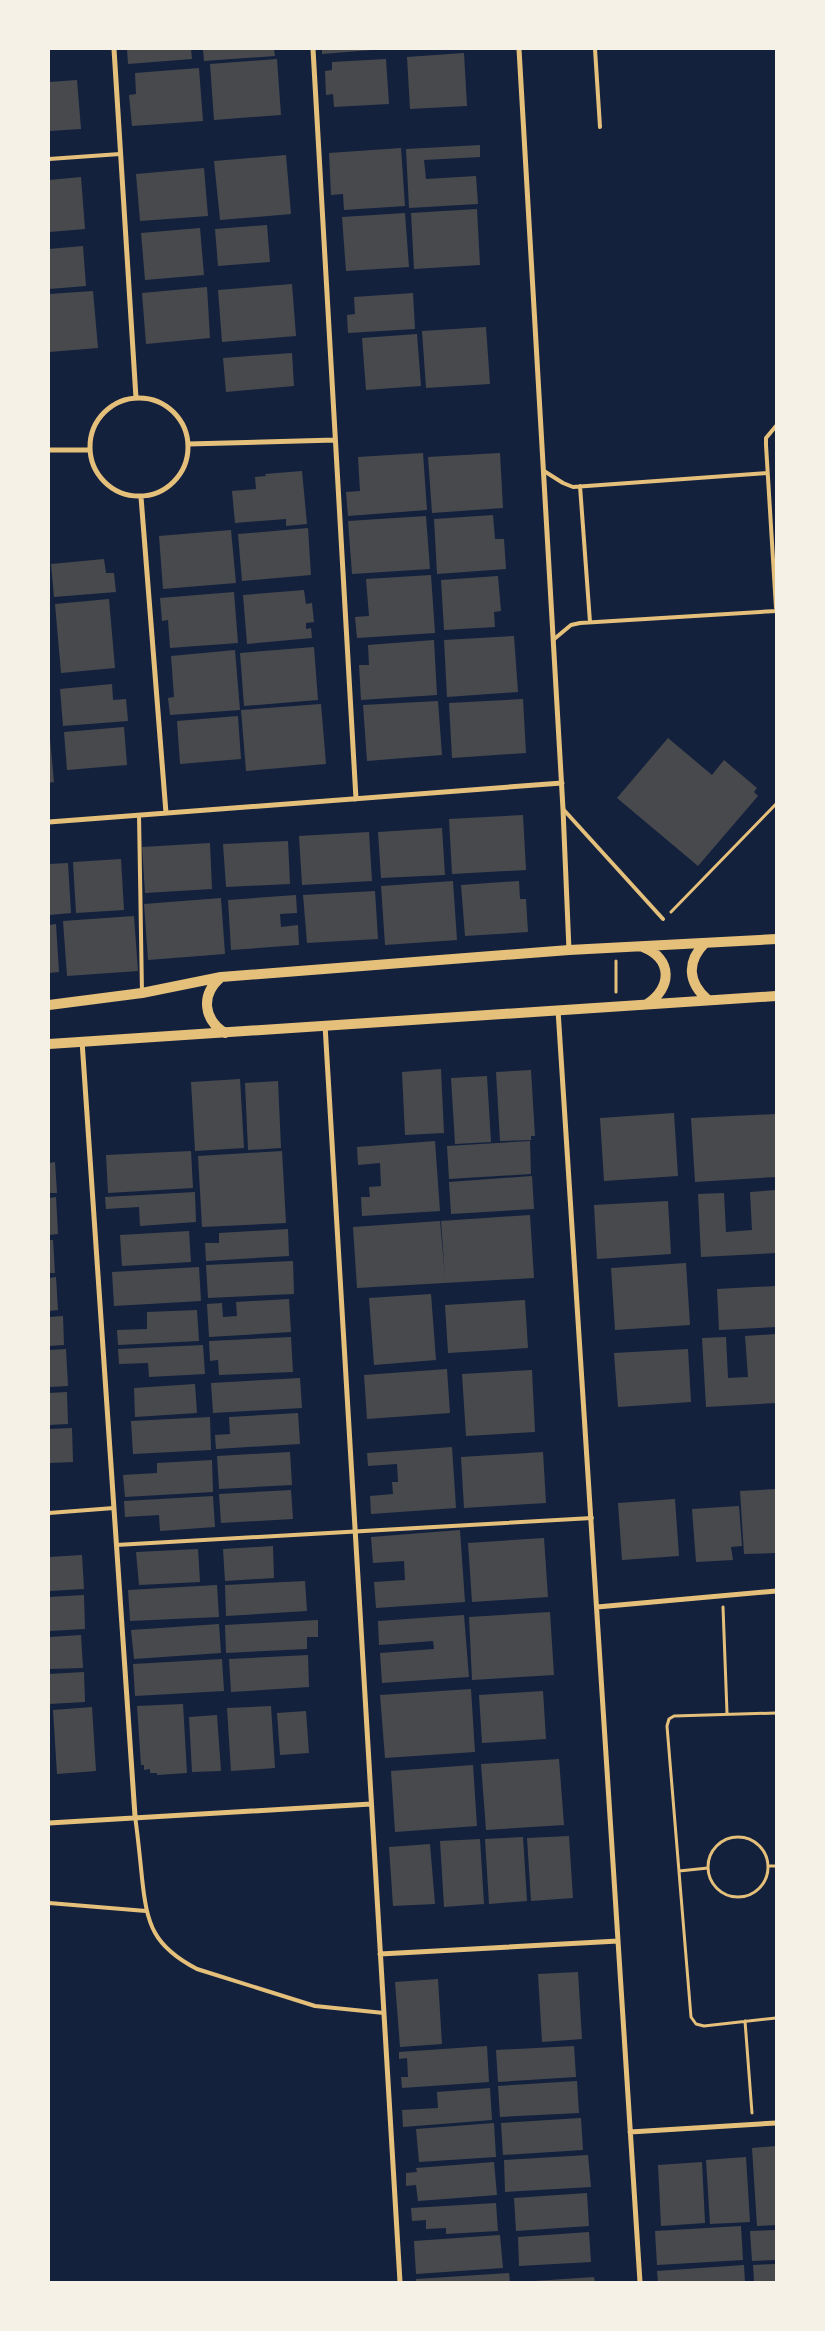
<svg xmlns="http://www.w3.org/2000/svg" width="825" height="2331" font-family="Inter,sans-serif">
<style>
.building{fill:#48494c}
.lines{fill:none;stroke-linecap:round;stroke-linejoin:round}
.path{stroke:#e5c07b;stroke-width:3}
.service{stroke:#e5c07b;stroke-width:4}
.minor{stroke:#e5c07b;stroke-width:5}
.secondary{stroke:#e5c07b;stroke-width:10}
</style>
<rect width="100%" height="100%" fill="#14213d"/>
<path class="building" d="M 127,49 L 191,49 L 192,59 L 128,64 Z
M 203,49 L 274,49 L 275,56 L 204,61 Z
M 322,49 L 372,49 L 372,50 L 322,54 Z
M 464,53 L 467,106 L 410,109 L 407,57 Z
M 277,59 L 281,115 L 214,120 L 210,64 Z
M 386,59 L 389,104 L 334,107 L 333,94 L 326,95 L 325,71 L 332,70 L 332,62 Z
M 199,68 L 203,121 L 132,126 L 129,95 L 136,94 L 135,73 Z
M 77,80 L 81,129 L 49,131 L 49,82 Z
M 480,145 L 480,157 L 424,160 L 426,179 L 476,176 L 478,204 L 409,208 L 406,149 Z
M 401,148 L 405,206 L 344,210 L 343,194 L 331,195 L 329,153 Z
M 286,155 L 291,214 L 220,220 L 214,161 Z
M 204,168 L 208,216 L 140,221 L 136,174 Z
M 81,177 L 85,229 L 49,232 L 49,180 Z
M 477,209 L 480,265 L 414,269 L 411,213 Z
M 405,213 L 409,267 L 346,271 L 342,217 Z
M 267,225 L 270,262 L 218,266 L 215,229 Z
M 200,228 L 204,275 L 145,280 L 141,233 Z
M 83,246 L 86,286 L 49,289 L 49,249 Z
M 292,284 L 296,336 L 222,342 L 218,290 Z
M 207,287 L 210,338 L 146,344 L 142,293 Z
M 93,291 L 98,348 L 49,352 L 49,294 Z
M 413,293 L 415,329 L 348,333 L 347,315 L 355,314 L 354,297 Z
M 486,327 L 490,384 L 426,388 L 422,331 Z
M 417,334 L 421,386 L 366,390 L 362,338 Z
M 292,353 L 294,386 L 226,392 L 223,358 Z
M 423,453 L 427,510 L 348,516 L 346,492 L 360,491 L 358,457 Z
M 500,453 L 503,508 L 432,513 L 428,457 Z
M 302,471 L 307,524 L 286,526 L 286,519 L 235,523 L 232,491 L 256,489 L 255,477 L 266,476 L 265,474 Z
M 493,515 L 495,539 L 504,539 L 506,569 L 437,574 L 434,519 Z
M 426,516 L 430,569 L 352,574 L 348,521 Z
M 308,528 L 311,575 L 242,581 L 238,534 Z
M 231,530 L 236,583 L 163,589 L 159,536 Z
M 104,559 L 106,573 L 114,573 L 116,592 L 54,597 L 51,564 Z
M 431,575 L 435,633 L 357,638 L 355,617 L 369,616 L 366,579 Z
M 498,576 L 501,611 L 494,612 L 495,627 L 444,630 L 441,580 Z
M 304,590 L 306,604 L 312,603 L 314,622 L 306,623 L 306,629 L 311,628 L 312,638 L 247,644 L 243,595 Z
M 234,592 L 238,643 L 170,648 L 168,620 L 162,621 L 160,598 Z
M 109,599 L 115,668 L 61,673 L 55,604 Z
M 514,636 L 518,692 L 447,697 L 444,640 Z
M 434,640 L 437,695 L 361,700 L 359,665 L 369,665 L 368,645 Z
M 314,647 L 318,700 L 244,706 L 240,653 Z
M 235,650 L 240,710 L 170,715 L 168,698 L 174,697 L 171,656 Z
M 112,684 L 113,700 L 126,699 L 128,721 L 63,726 L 60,689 Z
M 523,699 L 526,753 L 452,758 L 449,703 Z
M 438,701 L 442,755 L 367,761 L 363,705 Z
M 321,704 L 326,764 L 246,771 L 241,710 Z
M 238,716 L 241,759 L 180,764 L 177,721 Z
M 124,727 L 127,765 L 67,770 L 64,732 Z
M 49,728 L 54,782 L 49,783 Z
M 668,738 L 712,775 L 724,760 L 757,788 L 754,792 L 758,796 L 698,866 L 617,798 Z
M 523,815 L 526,870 L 452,874 L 449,819 Z
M 442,828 L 445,875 L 381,878 L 378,832 Z
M 369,832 L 372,881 L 302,885 L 299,836 Z
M 288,841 L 290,884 L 226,887 L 223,844 Z
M 210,843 L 212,889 L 145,893 L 142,847 Z
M 121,859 L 124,910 L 76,913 L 73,862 Z
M 68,863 L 71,913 L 49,915 L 49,864 Z
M 453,881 L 457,940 L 385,945 L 381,886 Z
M 519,881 L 520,899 L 526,899 L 528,932 L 465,936 L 461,885 Z
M 375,891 L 378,939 L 307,943 L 303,895 Z
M 296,895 L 297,913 L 280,914 L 281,927 L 298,925 L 299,945 L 231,950 L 228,900 Z
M 221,898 L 225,954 L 148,960 L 144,904 Z
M 134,916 L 138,971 L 67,976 L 63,921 Z
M 56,924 L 59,972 L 49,973 L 49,925 Z
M 441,1069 L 444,1133 L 405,1135 L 402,1072 Z
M 531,1070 L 535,1136 L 531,1136 L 531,1140 L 500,1141 L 496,1072 Z
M 487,1076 L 491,1142 L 455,1144 L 451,1078 Z
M 240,1079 L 244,1148 L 195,1151 L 191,1082 Z
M 278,1081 L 281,1148 L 248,1150 L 245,1083 Z
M 674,1113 L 678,1176 L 604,1181 L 600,1118 Z
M 776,1114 L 776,1177 L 695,1182 L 691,1118 Z
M 435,1141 L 440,1211 L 362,1216 L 361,1197 L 370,1197 L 369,1187 L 381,1186 L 380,1163 L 358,1165 L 357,1147 Z
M 530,1141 L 531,1174 L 449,1179 L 447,1146 Z
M 191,1151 L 193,1188 L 108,1193 L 106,1155 Z
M 282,1151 L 286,1223 L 202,1227 L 198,1156 Z
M 55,1162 L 57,1193 L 49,1193 L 49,1163 Z
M 532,1176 L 534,1209 L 451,1214 L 449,1182 Z
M 776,1190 L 776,1253 L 701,1257 L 698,1194 L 724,1193 L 726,1232 L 752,1230 L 750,1192 Z
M 195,1192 L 196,1222 L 140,1226 L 139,1207 L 106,1209 L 105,1197 Z
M 56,1197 L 58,1234 L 49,1235 L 49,1198 Z
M 668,1201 L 671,1254 L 597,1259 L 594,1205 Z
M 530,1215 L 534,1278 L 357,1288 L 353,1227 L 440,1221 L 445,1277 L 441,1221 Z
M 288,1229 L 289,1256 L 206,1261 L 205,1243 L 219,1243 L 219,1233 Z
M 189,1231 L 191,1262 L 122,1266 L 120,1235 Z
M 49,1240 L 53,1240 L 55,1273 L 49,1273 Z
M 293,1261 L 294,1294 L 208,1298 L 206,1265 Z
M 686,1263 L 690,1325 L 615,1330 L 611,1268 Z
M 199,1267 L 201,1301 L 114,1306 L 112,1272 Z
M 56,1277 L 58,1310 L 49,1311 L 49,1278 Z
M 776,1286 L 776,1327 L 719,1330 L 717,1289 Z
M 431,1294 L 436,1360 L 374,1365 L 369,1298 Z
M 289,1299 L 291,1332 L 209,1337 L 207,1304 L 222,1303 L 223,1317 L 237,1316 L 236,1302 Z
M 525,1300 L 528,1348 L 448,1353 L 445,1305 Z
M 197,1310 L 199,1341 L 118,1345 L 117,1330 L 147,1329 L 147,1312 Z
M 63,1316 L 64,1345 L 49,1346 L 49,1317 Z
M 776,1334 L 776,1403 L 706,1407 L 702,1338 L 726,1337 L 728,1378 L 748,1377 L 745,1336 Z
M 291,1337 L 293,1372 L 219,1375 L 218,1360 L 210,1361 L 209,1341 Z
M 203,1345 L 205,1374 L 149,1377 L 148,1363 L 119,1364 L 118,1349 Z
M 66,1349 L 68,1386 L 49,1387 L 49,1350 Z
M 688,1349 L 691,1402 L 618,1407 L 614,1353 Z
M 447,1369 L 450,1413 L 367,1419 L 364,1375 Z
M 532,1370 L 535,1432 L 466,1436 L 462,1374 Z
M 300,1378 L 302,1408 L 213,1413 L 211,1383 Z
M 195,1384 L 197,1413 L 135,1417 L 134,1388 Z
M 67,1392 L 68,1424 L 49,1425 L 49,1393 Z
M 298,1413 L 300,1444 L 216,1449 L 215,1435 L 230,1434 L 229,1417 Z
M 210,1417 L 211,1450 L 133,1454 L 131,1421 Z
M 72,1428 L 73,1462 L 49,1463 L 49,1429 Z
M 452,1447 L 456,1508 L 371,1514 L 370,1496 L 393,1494 L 392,1482 L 398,1482 L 397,1464 L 368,1466 L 367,1453 Z
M 290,1452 L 292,1485 L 219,1489 L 217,1456 Z
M 543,1452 L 546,1503 L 464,1508 L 461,1457 Z
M 212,1460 L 213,1492 L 125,1497 L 123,1475 L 157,1473 L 157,1463 Z
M 776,1489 L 776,1553 L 744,1554 L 740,1491 Z
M 291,1490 L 293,1519 L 221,1523 L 219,1494 Z
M 213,1496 L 215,1527 L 160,1531 L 159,1515 L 125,1517 L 124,1501 Z
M 675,1499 L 679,1556 L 622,1560 L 618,1503 Z
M 739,1506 L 742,1546 L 731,1547 L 733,1560 L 696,1562 L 692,1509 Z
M 460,1530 L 465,1602 L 376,1608 L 374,1582 L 405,1580 L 404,1561 L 373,1563 L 371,1537 Z
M 544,1538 L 548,1597 L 472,1602 L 468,1543 Z
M 273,1546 L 274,1578 L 225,1581 L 223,1549 Z
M 198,1549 L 200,1582 L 139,1585 L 136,1552 Z
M 82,1555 L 84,1589 L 49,1591 L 49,1557 Z
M 305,1581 L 307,1611 L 226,1616 L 225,1585 Z
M 217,1585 L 219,1617 L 130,1621 L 128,1590 Z
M 84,1595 L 85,1629 L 49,1631 L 49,1597 Z
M 550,1612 L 554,1675 L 472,1680 L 469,1617 Z
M 464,1615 L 469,1677 L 382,1683 L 380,1653 L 434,1649 L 433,1641 L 379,1645 L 378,1621 Z
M 318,1620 L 318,1637 L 307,1637 L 307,1649 L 226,1653 L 225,1625 Z
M 219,1624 L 221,1653 L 134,1659 L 131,1630 Z
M 81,1635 L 83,1668 L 49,1669 L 49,1637 Z
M 308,1655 L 309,1687 L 231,1692 L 229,1659 Z
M 222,1659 L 224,1691 L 135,1696 L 133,1664 Z
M 84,1672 L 85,1702 L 49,1704 L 49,1674 Z
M 471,1689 L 475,1752 L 385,1758 L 380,1695 Z
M 543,1691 L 546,1739 L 482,1743 L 479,1695 Z
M 183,1704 L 187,1773 L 157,1775 L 157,1773 L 150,1773 L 150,1769 L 144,1770 L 144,1765 L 141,1765 L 137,1706 Z
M 271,1706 L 275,1768 L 231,1771 L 227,1708 Z
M 92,1707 L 96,1771 L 57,1774 L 53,1710 Z
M 306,1711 L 309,1753 L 280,1755 L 277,1713 Z
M 217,1715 L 221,1771 L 192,1772 L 189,1717 Z
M 559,1759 L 564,1825 L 486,1830 L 481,1764 Z
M 473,1765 L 477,1826 L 395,1832 L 391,1771 Z
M 569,1836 L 573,1898 L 531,1901 L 527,1838 Z
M 523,1837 L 527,1901 L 489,1904 L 485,1839 Z
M 480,1839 L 484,1904 L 444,1907 L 440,1841 Z
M 430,1844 L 435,1904 L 393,1906 L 389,1847 Z
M 578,1972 L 582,2039 L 542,2042 L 538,1974 Z
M 438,1979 L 442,2044 L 400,2047 L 395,1982 Z
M 487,2046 L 489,2082 L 402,2088 L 401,2077 L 408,2077 L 407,2058 L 399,2059 L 399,2052 Z
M 574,2046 L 576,2077 L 498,2082 L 496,2050 Z
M 577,2081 L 579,2113 L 500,2117 L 498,2086 Z
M 490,2088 L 492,2120 L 403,2127 L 402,2110 L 438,2108 L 437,2092 Z
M 581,2118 L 583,2150 L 503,2155 L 501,2123 Z
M 494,2123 L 496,2157 L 419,2162 L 416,2129 Z
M 776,2146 L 776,2225 L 757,2226 L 752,2148 Z
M 588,2155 L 591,2187 L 505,2192 L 504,2160 Z
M 746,2157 L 750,2222 L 710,2224 L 706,2160 Z
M 494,2162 L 497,2195 L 418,2201 L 416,2185 L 406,2186 L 406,2173 L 417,2172 L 416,2168 Z
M 702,2162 L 705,2223 L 661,2226 L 658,2165 Z
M 587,2193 L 589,2226 L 516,2231 L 514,2198 Z
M 496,2203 L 498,2231 L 446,2234 L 446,2228 L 426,2229 L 426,2220 L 412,2221 L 411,2208 Z
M 741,2226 L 743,2260 L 657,2265 L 655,2231 Z
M 776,2230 L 776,2260 L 752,2261 L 750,2231 Z
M 589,2232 L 591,2262 L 519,2266 L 518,2237 Z
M 500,2235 L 503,2268 L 416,2274 L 414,2241 Z
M 776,2264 L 776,2282 L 754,2282 L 753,2265 Z
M 744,2265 L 745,2282 L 658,2282 L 657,2271 Z
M 509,2273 L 510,2282 L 416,2282 L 416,2279 Z
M 594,2277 L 595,2282 L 534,2282 L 534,2281 Z"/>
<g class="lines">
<path class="path" d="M 671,912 L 776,804
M 616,961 L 616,992
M 723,1607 L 727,1713
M 776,1713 L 674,1716 L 669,1719 L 667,1726 L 691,2017 L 696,2024 L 704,2026 L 776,2018
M708 1867a30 30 0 1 1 60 0a30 30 0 1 1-60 0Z
M 768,1866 L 776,1866
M 679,1871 L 708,1868
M 745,2021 L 752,2113"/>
<path class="service" d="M 595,49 L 600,127
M 49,159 L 120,154
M 776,426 L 766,438 L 766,445 L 776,608
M 544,471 L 563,483 L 573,487 L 767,473
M 580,486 L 590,622
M 553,640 L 571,625 L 580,623 L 776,611
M 563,809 L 663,919
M 139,815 L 142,993
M 49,1513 L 114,1508
M 116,1545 L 592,1518
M 135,1816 C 138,1837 140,1858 142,1878 C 147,1925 153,1946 197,1969 L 315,2006 L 384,2013
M 49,1903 L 146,1911"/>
<path class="minor" d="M 114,49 L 136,398
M 313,49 L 356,799
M 519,49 L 563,809 L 569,950
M90 447a49 49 0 1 1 98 0a49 49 0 1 1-98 0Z
M 188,444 L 335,440
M 49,450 L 89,450
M 141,497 L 166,813
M 49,822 L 562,783
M 558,1010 L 640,2282
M 325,1025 L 400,2282
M 82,1041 L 135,1816
M 597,1607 L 776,1591
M 49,1823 L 371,1804
M 380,1954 L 618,1941
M 630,2132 L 776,2123"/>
<path class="secondary" d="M 705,943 C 686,962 688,983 708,1000
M 643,947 C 673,959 672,988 647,1004
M 220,978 C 201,995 203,1019 225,1033
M 49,1005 L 142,993 L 221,977 L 569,950 L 776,939
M 49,1044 L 776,996"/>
</g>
<rect width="825" height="2331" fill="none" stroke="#f6f1e7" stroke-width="100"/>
</svg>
